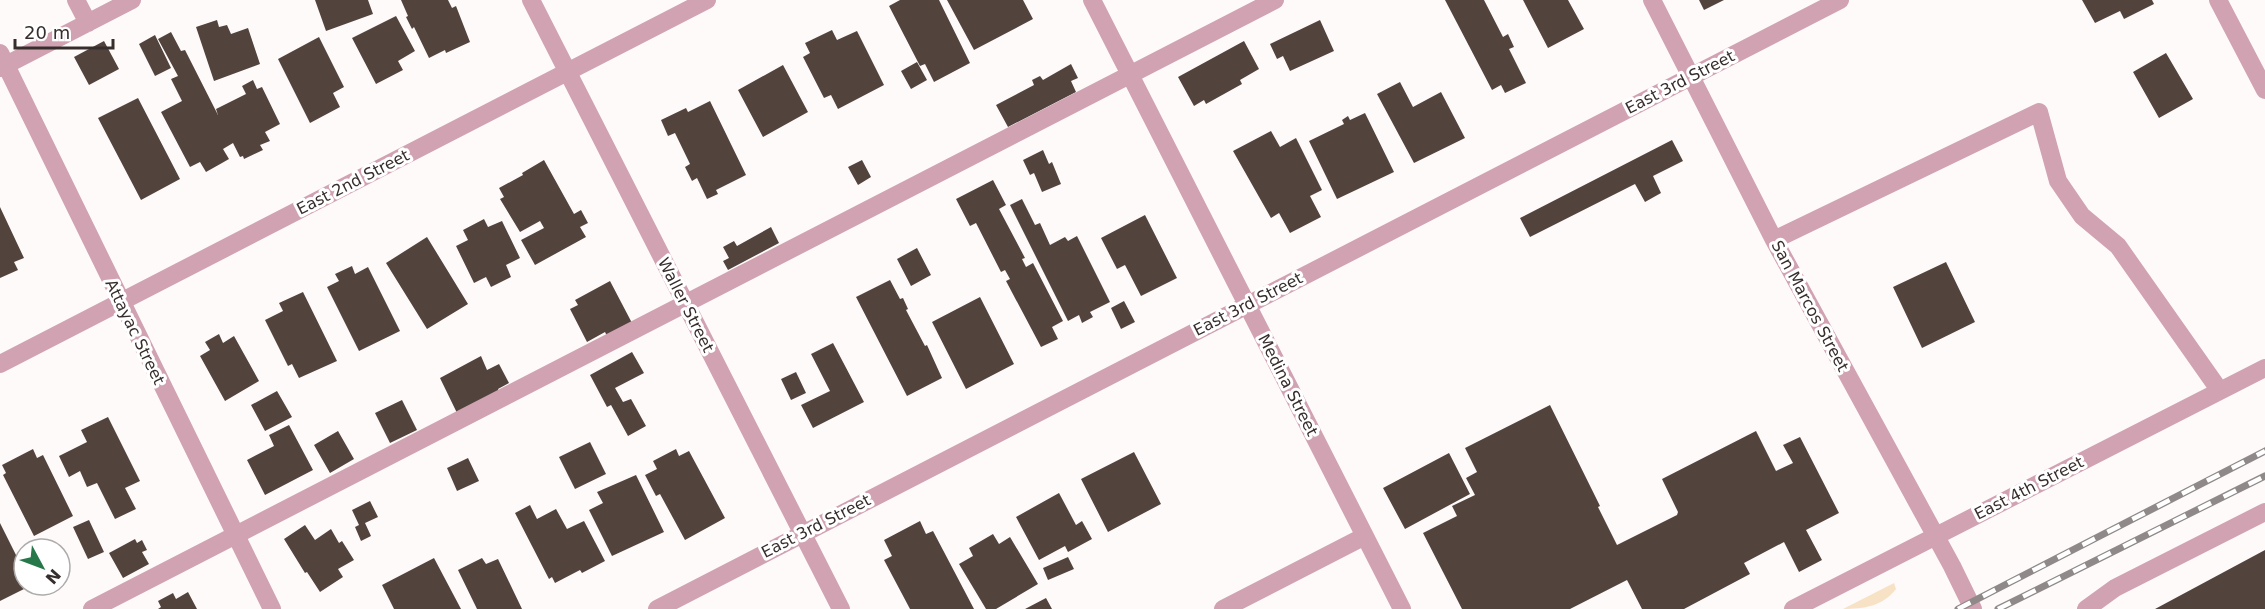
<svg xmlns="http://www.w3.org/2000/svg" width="2265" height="609" font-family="'DejaVu Sans',sans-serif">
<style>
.green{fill:#f7e2c6}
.building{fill:#52443d}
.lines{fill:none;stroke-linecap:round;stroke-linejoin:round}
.minor{stroke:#d1a2b2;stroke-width:18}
.rail-casing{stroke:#8f8989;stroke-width:7}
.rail{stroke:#fff;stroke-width:4.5;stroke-dasharray:14;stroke-linecap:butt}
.labels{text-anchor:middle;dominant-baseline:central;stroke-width:6;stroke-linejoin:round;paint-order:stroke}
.street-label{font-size:16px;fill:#362e2d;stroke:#fff}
</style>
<rect width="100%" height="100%" fill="#fefafa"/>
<path class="green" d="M 1894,583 L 1896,589 C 1883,606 1864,609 1843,609 Z"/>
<path class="building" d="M 315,0 L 368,0 L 373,14 L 326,31 Z
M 401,0 L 448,0 L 452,8 L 456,6 L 470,42 L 446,53 L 445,50 L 429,58 L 414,27 L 412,29 L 406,17 L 408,16 Z
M 900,0 L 939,0 L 970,63 L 934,82 L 925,64 L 920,66 L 889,6 Z
M 947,0 L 1023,0 L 1033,19 L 974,50 Z
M 1445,0 L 1484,0 L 1503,37 L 1508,34 L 1514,47 L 1509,49 L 1526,83 L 1505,93 L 1501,85 L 1492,90 Z
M 1523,0 L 1568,0 L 1584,29 L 1548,48 Z
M 1699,0 L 1724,0 L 1704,10 Z
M 2082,0 L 2152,0 L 2154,4 L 2124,19 L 2120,11 L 2095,23 Z
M 396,16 L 415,51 L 398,61 L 403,70 L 376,84 L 352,38 Z
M 217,20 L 219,27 L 227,25 L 231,34 L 248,28 L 260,64 L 214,81 L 196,27 Z
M 1320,20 L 1334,51 L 1290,71 L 1283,56 L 1277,59 L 1270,44 Z
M 832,30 L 837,40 L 857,31 L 884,85 L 838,109 L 831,95 L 824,98 L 803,57 L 810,53 L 805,43 Z
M 171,32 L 181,51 L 185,50 L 218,115 L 216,109 L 246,94 L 242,86 L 253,80 L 257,89 L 262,87 L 280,124 L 265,132 L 270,141 L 260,145 L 263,150 L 244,159 L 243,156 L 240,157 L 233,143 L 223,149 L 229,159 L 222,163 L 206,172 L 200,162 L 190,167 L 161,112 L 182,101 L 171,79 L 178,76 L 158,39 Z
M 155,35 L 171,68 L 155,76 L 139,44 Z
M 319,37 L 344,87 L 333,93 L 340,107 L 310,123 L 278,59 Z
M 104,41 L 119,69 L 89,85 L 74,57 Z
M 1244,41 L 1259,69 L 1240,80 L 1242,84 L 1206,104 L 1204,100 L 1194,106 L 1178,77 Z
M 2166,53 L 2193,99 L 2159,118 L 2133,72 Z
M 917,62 L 927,80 L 911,89 L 901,71 Z
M 1071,64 L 1078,78 L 1071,81 L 1076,92 L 1008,127 L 996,105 L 1034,85 L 1032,80 L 1040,76 L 1043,80 Z
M 783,65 L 808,112 L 763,137 L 738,90 Z
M 1400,82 L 1413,107 L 1441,92 L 1465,138 L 1414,163 L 1377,94 Z
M 138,98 L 180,179 L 141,200 L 98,118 Z
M 710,101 L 746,175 L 716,190 L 718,194 L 707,199 L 697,178 L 692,181 L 685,167 L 690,164 L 675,133 L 668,136 L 661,120 L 686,108 L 688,112 Z
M 1365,113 L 1394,172 L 1337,199 L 1309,141 L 1344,124 L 1342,120 L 1348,116 L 1350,120 Z
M 1271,131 L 1280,147 L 1296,138 L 1322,190 L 1310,196 L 1321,217 L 1290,233 L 1279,213 L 1271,218 L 1233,151 Z
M 1672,140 L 1683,161 L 1653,176 L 1661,193 L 1645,202 L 1635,184 L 1530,237 L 1520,218 Z
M 1043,150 L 1049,164 L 1052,162 L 1061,184 L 1042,192 L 1034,173 L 1030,175 L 1023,160 Z
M 544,160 L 574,214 L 581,210 L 588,223 L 580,227 L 586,237 L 535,265 L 521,240 L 544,228 L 540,221 L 520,232 L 500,199 L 504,197 L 499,188 L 523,175 L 522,173 Z
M 862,160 L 871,177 L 858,185 L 848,167 Z
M 993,180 L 1006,205 L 999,209 L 1025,258 L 1022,259 L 1026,267 L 1033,263 L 1063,321 L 1052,327 L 1058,339 L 1041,347 L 1006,281 L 1010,279 L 1005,270 L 1001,272 L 976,223 L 970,226 L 956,199 Z
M 1022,199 L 1035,225 L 1040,223 L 1050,245 L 1065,237 L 1068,241 L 1077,236 L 1110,302 L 1090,312 L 1093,317 L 1082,323 L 1079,315 L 1068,321 L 1010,205 Z
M 0,207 L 24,258 L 14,262 L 18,270 L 0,278 Z
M 1145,215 L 1177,278 L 1141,296 L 1125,265 L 1117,269 L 1101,238 Z
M 484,219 L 488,227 L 502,221 L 520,258 L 506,265 L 511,277 L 491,287 L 486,277 L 474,283 L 456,246 L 468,240 L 463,230 Z
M 771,227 L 779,243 L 728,270 L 723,261 L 729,258 L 723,247 L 734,241 L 737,246 Z
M 427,237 L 468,304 L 427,329 L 386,263 Z
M 917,248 L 931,275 L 911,286 L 897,259 Z
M 1946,262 L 1975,322 L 1922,348 L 1893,287 Z
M 352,266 L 355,274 L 368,267 L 400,331 L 359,351 L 327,287 L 339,281 L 335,274 Z
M 890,280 L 900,299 L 903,298 L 908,309 L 906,310 L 925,346 L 927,345 L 942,378 L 907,396 L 856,297 Z
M 610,281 L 632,323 L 607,336 L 605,332 L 587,342 L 570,309 L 578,305 L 575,300 Z
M 303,292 L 337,361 L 299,378 L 292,364 L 288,366 L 265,320 L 283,311 L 279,303 Z
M 980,297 L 1014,364 L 966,389 L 932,322 Z
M 1124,301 L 1135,322 L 1121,329 L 1111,308 Z
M 219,334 L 223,343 L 234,336 L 259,381 L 225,401 L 200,356 L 210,350 L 205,342 Z
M 833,343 L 864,402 L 813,428 L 801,405 L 830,391 L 811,354 Z
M 632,352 L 644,373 L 615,388 L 623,402 L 631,399 L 646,426 L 628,436 L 611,405 L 607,407 L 590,375 Z
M 481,356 L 487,370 L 499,364 L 509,383 L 498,389 L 499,392 L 457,413 L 440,378 Z
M 796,372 L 806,393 L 791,400 L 781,379 Z
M 277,391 L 292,417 L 265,431 L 251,405 Z
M 402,400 L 417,430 L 390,443 L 375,413 Z
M 1550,405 L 1600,506 L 1598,507 L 1617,545 L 1677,515 L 1678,512 L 1662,479 L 1756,431 L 1776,471 L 1793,463 L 1783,445 L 1800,437 L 1839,513 L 1806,530 L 1822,560 L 1799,572 L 1784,542 L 1744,563 L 1750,574 L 1684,609 L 1642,609 L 1627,580 L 1570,609 L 1462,609 L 1423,533 L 1457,516 L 1452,506 L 1475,495 L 1466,478 L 1477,472 L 1465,448 Z
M 108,417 L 140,481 L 125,488 L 136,509 L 115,519 L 97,483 L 87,487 L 80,471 L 69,477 L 59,456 L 87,442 L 81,430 Z
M 289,425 L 313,470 L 265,495 L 247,460 L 274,446 L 269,435 Z
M 338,431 L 354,459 L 330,473 L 314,445 Z
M 590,442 L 606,474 L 575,489 L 559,457 Z
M 33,449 L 37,458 L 43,455 L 73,516 L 34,536 L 3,475 L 6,473 L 2,465 Z
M 676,449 L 679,456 L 689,451 L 725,518 L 685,540 L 660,494 L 656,496 L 645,475 L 657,469 L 653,461 Z
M 1134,452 L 1161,504 L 1108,532 L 1081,479 Z
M 1449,453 L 1470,494 L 1405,529 L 1383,488 Z
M 468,458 L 479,481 L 457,491 L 447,468 Z
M 636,475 L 664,532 L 612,556 L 589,510 L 603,503 L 597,492 Z
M 1059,493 L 1076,525 L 1082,521 L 1092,539 L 1068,552 L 1065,546 L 1039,560 L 1016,517 Z
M 370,501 L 378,517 L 365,523 L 371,536 L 361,541 L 355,527 L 359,525 L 352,510 Z
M 530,505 L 537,519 L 556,509 L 567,529 L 584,521 L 605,561 L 582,573 L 580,570 L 555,583 L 552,577 L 549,579 L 515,513 Z
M 89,520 L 104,552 L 88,559 L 73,527 Z
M 920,521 L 926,534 L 933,531 L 974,609 L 910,609 L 884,560 L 892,556 L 884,540 Z
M 0,523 L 24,571 L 24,585 L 32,585 L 0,601 Z
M 305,525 L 315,540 L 331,529 L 339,543 L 342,541 L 354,560 L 338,569 L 343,577 L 320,592 L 307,572 L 305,573 L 284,539 Z
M 993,534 L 999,544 L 1010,537 L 1038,584 L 996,609 L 986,609 L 959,564 L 973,556 L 969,548 Z
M 135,539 L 137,543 L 142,540 L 147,550 L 142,552 L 149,564 L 123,578 L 109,553 Z
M 2265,550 L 2265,609 L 2155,609 Z
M 1068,557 L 1074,569 L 1048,580 L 1043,568 Z
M 434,558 L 461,609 L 394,609 L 382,585 Z
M 482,558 L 486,564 L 498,559 L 522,609 L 477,609 L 458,570 Z
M 188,592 L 197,609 L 158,609 L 161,607 L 158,601 L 173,593 L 176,599 Z
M 1046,598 L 1052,609 L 1025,609 Z"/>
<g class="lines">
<path class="minor" d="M 76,0 L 88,23
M 531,0 L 841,609
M 1092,0 L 1402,609
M 1652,0 L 1774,240 L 1952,566 L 1973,609
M 2218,0 L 2265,90
M 0,53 L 272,609
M 0,68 L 132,0
M 1774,240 L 2039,112 L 2058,181 L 2082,216 L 2118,246 L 2220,391
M 0,364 L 707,0
M 92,609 L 1275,0
M 657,609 L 1840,0
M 1223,609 L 1365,536
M 1793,609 L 2265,368
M 2086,609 L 2115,588 L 2265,512"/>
<g class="rail-casing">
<path id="rail" d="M 1958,609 L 2265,451
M 1998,609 L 2265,476"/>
</g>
<use href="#rail" class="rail"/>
</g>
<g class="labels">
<g class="street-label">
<text transform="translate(1680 82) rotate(-27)">East 3rd Street</text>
<text transform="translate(353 182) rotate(-27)">East 2nd Street</text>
<text transform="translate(1248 304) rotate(-27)">East 3rd Street</text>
<text transform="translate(686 305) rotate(63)">Waller Street</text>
<text transform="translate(1810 306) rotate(62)">San Marcos Street</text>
<text transform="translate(135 332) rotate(64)">Attayac Street</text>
<text transform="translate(1288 385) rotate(63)">Medina Street</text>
<text transform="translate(2029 488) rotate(-27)">East 4th Street</text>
<text transform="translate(816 526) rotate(-27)">East 3rd Street</text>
</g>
</g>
<g transform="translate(42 567) rotate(131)"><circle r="28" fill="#ffffff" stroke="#afabab" stroke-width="1.5"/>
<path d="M0-4.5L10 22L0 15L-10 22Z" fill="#26784a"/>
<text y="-9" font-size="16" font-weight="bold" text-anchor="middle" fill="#362e2d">N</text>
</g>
<path d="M15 39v9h98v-9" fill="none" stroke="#362e2d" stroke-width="3"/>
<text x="24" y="39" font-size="18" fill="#362e2d" stroke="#ffffff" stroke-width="4.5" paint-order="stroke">20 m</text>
</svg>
